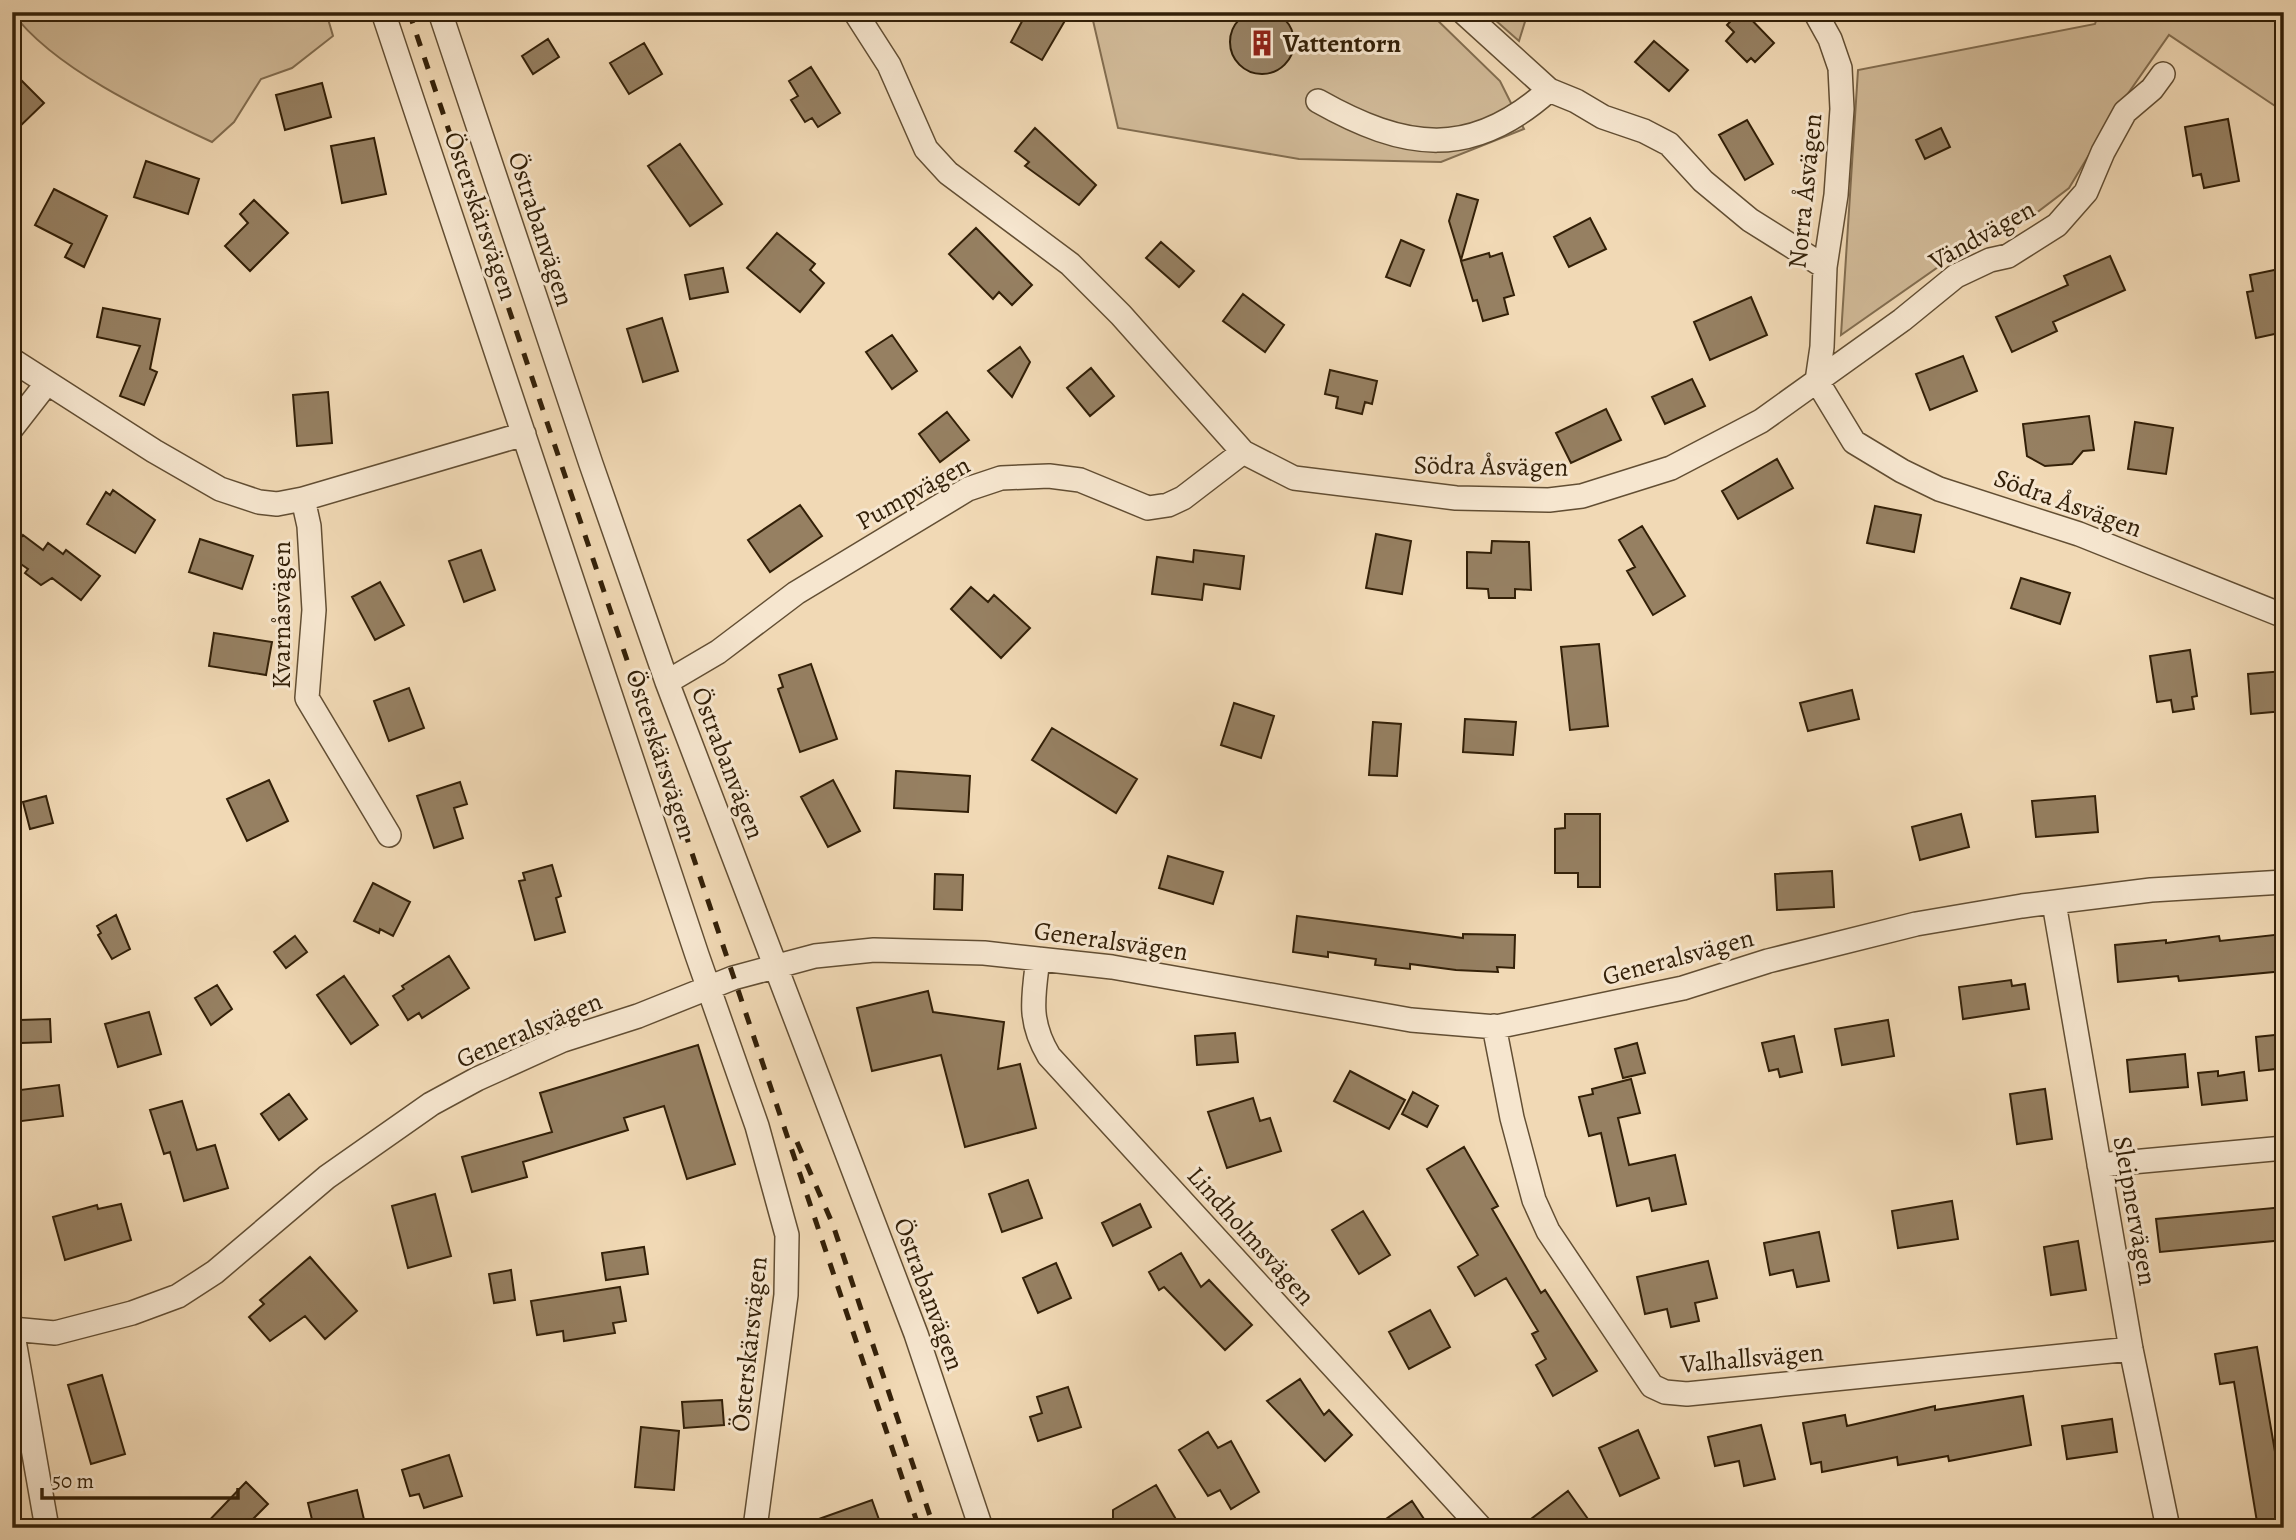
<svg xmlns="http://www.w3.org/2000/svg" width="2296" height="1540" font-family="Alegreya,serif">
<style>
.green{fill:#d1ba98;stroke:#826d50;stroke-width:2}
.building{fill:#968062;stroke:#332008;stroke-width:2}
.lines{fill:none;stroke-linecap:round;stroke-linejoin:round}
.minor-casing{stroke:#624e33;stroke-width:26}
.minor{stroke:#f6e6cf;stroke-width:23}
.rail{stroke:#332008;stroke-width:5;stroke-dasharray:12 12;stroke-linecap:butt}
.labels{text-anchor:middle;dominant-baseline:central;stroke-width:6;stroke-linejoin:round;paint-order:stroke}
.poi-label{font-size:26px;font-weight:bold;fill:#332008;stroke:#f6e6cf;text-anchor:start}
.street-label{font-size:26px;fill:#332008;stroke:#f6e6cf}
</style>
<rect width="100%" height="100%" fill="#f1d9b5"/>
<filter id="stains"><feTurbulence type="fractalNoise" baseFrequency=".00286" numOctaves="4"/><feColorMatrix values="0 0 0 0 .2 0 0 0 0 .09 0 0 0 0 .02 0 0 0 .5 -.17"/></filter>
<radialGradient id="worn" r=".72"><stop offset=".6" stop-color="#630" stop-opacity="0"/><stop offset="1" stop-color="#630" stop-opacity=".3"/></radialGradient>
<path class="green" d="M 12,12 L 326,12 L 333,36 L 292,68 L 261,79 L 234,122 L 212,142 C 149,113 53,68 12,12 Z
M 1091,12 L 1429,12 L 1500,81 L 1524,129 L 1441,162 L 1299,159 L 1118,128 Z
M 1486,12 L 1528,12 L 1519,41 Z
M 2099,12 L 2284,12 L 2284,112 L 2169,35 L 2113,115 L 2069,188 L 2018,227 L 1961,251 L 1841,335 L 1858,70 L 2095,24 Z"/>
<path class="building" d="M1230 42a32 32 0 1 1 64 0a32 32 0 1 1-64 0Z
M 1027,12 L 1070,12 L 1042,60 L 1011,42 Z
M 1739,12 L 1744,12 L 1774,43 L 1755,62 L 1751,58 L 1747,62 L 1726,41 L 1734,32 L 1727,25 Z
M 548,39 L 559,57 L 533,74 L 522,56 Z
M 1654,41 L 1688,70 L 1669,91 L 1635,62 Z
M 644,43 L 662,74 L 629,94 L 610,63 Z
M 811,67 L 840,113 L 818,127 L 812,118 L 805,122 L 791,100 L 798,96 L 789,81 Z
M 12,71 L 44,103 L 12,134 Z
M 322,83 L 331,117 L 285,130 L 276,95 Z
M 2228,119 L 2239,181 L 2204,188 L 2201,174 L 2193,176 L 2185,127 Z
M 1747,120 L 1773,164 L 1745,180 L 1719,135 Z
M 1035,128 L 1096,185 L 1079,205 L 1025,166 L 1029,162 L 1015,151 Z
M 1941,128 L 1950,147 L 1925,159 L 1916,140 Z
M 374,138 L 386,194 L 342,203 L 331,146 Z
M 680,144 L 722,204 L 690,226 L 648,166 Z
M 146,161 L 199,179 L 188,214 L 134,197 Z
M 54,189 L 107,216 L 84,267 L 65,257 L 72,244 L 35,225 Z
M 1457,194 L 1478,200 L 1461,260 L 1449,221 Z
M 254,200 L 288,233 L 250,271 L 225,246 L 248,223 L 240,214 Z
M 1590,218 L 1606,249 L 1569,267 L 1554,237 Z
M 976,228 L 1032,285 L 1012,305 L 999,292 L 993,299 L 949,254 Z
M 777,233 L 815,264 L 810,270 L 824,283 L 800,312 L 747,268 Z
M 1401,240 L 1424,250 L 1410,286 L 1386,277 Z
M 1161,242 L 1194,271 L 1179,287 L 1146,258 Z
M 1489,253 L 1490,257 L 1502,253 L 1514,295 L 1504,298 L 1508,314 L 1483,321 L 1477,300 L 1473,301 L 1461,261 Z
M 2110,256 L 2125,290 L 2053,322 L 2057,331 L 2012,352 L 1996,317 L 2068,285 L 2064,276 Z
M 723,268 L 728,292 L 690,299 L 685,275 Z
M 2284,268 L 2284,332 L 2256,338 L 2247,292 L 2253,291 L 2250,275 Z
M 1243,294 L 1284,325 L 1265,352 L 1223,321 Z
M 1751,297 L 1767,335 L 1710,360 L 1694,322 Z
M 103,308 L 160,319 L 150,369 L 157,372 L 144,405 L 120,396 L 140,346 L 97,337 Z
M 662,318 L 678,371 L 643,382 L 627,329 Z
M 892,335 L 917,371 L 892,389 L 866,352 Z
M 1020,347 L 1030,362 L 1012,397 L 988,371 Z
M 1963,356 L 1977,391 L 1930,410 L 1916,374 Z
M 1091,368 L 1114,396 L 1090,416 L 1067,388 Z
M 1330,370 L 1377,381 L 1372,404 L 1365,402 L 1362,414 L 1336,408 L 1338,397 L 1325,394 Z
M 1692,379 L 1705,406 L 1665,424 L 1652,397 Z
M 328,392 L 332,443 L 297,446 L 293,395 Z
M 1606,409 L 1621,440 L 1571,463 L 1556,433 Z
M 947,412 L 969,440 L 940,462 L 919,434 Z
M 2089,416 L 2094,450 L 2083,451 L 2072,464 L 2045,466 L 2027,456 L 2023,424 Z
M 2135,422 L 2173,428 L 2166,474 L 2128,469 Z
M 1777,459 L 1793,488 L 1738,519 L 1722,491 Z
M 113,490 L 155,520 L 135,553 L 87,524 L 106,492 L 110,495 Z
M 800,505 L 822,536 L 770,572 L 748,540 Z
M 1875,506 L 1921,515 L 1914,552 L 1867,543 Z
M 1642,526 L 1685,596 L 1653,615 L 1627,571 L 1635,567 L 1619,540 Z
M 1376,534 L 1411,541 L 1402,594 L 1366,588 Z
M 23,535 L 43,550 L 48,543 L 63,554 L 66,550 L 100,576 L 81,600 L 52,578 L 41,585 L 25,573 L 28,569 L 12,558 L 12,549 Z
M 200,539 L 253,556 L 242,589 L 189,572 Z
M 1492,541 L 1529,542 L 1531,590 L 1515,589 L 1515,598 L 1489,598 L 1488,589 L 1467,588 L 1467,552 L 1491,553 Z
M 481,550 L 495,590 L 464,602 L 449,561 Z
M 1194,550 L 1244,556 L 1240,589 L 1204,584 L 1202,600 L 1152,594 L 1157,557 L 1193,562 Z
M 2021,578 L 2070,593 L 2060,624 L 2011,608 Z
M 380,582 L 404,625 L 375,640 L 352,597 Z
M 971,587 L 988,602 L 994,595 L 1030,628 L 1001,658 L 951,609 Z
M 214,633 L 272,642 L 266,675 L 209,666 Z
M 1599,644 L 1608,726 L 1570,730 L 1561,647 Z
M 2190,650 L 2197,696 L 2192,697 L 2194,709 L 2173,712 L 2171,700 L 2157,702 L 2150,656 Z
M 811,664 L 837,739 L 800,752 L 778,689 L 783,687 L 779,675 Z
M 2284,671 L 2284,711 L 2251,714 L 2248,674 Z
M 409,688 L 424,728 L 389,741 L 374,701 Z
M 1852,690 L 1859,719 L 1808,731 L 1800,703 Z
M 1234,703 L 1274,716 L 1261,758 L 1221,745 Z
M 1465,719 L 1516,722 L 1513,755 L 1463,752 Z
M 1373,722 L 1401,724 L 1397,776 L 1369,775 Z
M 1052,728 L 1137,779 L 1116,813 L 1032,760 Z
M 896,771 L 970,776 L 968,812 L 894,808 Z
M 269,780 L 288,821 L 247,841 L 227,799 Z
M 833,780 L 860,831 L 828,847 L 801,797 Z
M 460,782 L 467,804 L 454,808 L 463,838 L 434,848 L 417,796 Z
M 46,796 L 53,823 L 30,829 L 23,802 Z
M 2095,796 L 2098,832 L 2036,837 L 2032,801 Z
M 1565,814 L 1600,814 L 1600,887 L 1578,887 L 1578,873 L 1555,873 L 1555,829 L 1565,828 Z
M 1961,814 L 1969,847 L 1920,860 L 1912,827 Z
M 1168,856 L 1223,872 L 1213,904 L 1159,888 Z
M 552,865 L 561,896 L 556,898 L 565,932 L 535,940 L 519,881 L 525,880 L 523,873 Z
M 1832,871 L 1834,907 L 1777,910 L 1775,874 Z
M 935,874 L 963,875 L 962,910 L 934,909 Z
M 373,883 L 410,902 L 393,936 L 380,929 L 379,933 L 354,921 Z
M 116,915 L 130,949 L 112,959 L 98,935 L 101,933 L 97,926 Z
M 1297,916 L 1463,938 L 1463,934 L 1515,935 L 1514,968 L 1497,967 L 1498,972 L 1456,970 L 1410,964 L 1410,969 L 1375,965 L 1376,959 L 1328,952 L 1328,957 L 1293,952 Z
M 2283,934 L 2284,971 L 2179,981 L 2178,976 L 2118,982 L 2115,945 L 2166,940 L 2166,943 L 2219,936 L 2220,941 Z
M 295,936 L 307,952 L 286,968 L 274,952 Z
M 449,956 L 469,988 L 422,1018 L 419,1013 L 408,1020 L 393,996 L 404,989 L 402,986 Z
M 344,976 L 378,1025 L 351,1044 L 317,995 Z
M 2011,980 L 2012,986 L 2025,984 L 2029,1009 L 1963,1019 L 1959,987 Z
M 217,985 L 232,1009 L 211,1025 L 195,998 Z
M 928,991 L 933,1012 L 1004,1022 L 998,1069 L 1020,1064 L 1036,1128 L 965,1147 L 941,1055 L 872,1071 L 857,1008 Z
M 149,1012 L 161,1054 L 118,1067 L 105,1024 Z
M 50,1019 L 51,1042 L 21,1043 L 20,1020 Z
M 1888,1020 L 1894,1056 L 1842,1065 L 1835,1029 Z
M 1235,1033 L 1238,1062 L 1197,1065 L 1195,1036 Z
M 2284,1034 L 2284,1068 L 2259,1071 L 2256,1037 Z
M 1794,1036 L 1802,1072 L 1780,1077 L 1778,1069 L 1769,1071 L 1762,1043 Z
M 1637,1043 L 1645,1073 L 1623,1078 L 1615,1049 Z
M 698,1045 L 735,1164 L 687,1179 L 664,1106 L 624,1118 L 628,1130 L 523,1162 L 527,1177 L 472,1192 L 462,1157 L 552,1132 L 540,1093 Z
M 2185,1054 L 2188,1087 L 2130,1092 L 2127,1060 Z
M 1350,1071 L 1405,1100 L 1389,1129 L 1334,1101 Z
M 2218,1071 L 2218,1076 L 2244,1072 L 2247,1100 L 2202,1105 L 2198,1073 Z
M 1631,1079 L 1640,1113 L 1618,1118 L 1629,1165 L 1675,1155 L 1686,1204 L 1652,1211 L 1649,1198 L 1617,1206 L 1601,1133 L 1589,1136 L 1579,1097 L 1593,1094 L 1592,1089 Z
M 59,1085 L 63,1116 L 14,1122 L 12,1091 Z
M 2045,1089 L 2052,1139 L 2017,1144 L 2010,1094 Z
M 1413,1092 L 1438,1106 L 1427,1127 L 1402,1114 Z
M 289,1094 L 307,1119 L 279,1140 L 261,1114 Z
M 1253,1098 L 1260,1121 L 1270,1118 L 1281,1151 L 1227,1168 L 1208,1112 Z
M 182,1101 L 197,1150 L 215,1145 L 228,1188 L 184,1201 L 170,1152 L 164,1154 L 150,1110 Z
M 1464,1147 L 1498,1206 L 1492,1209 L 1541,1293 L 1545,1290 L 1597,1371 L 1553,1396 L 1536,1365 L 1546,1359 L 1532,1334 L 1538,1331 L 1506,1278 L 1475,1296 L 1458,1267 L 1478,1255 L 1427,1169 Z
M 1028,1180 L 1042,1218 L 1002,1232 L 989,1194 Z
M 435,1194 L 451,1256 L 408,1268 L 392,1206 Z
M 1952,1201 L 1958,1239 L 1898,1248 L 1892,1211 Z
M 121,1204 L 131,1240 L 65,1260 L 53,1217 L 97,1205 L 98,1209 Z
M 1140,1204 L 1151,1227 L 1113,1246 L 1102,1223 Z
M 2284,1207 L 2284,1240 L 2160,1252 L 2156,1219 Z
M 1363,1211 L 1390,1255 L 1359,1274 L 1332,1230 Z
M 1819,1232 L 1829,1281 L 1797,1287 L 1793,1270 L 1770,1275 L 1764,1243 Z
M 2078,1241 L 2086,1290 L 2051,1295 L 2044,1247 Z
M 644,1247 L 648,1274 L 606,1280 L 602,1253 Z
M 1181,1253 L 1201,1287 L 1209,1280 L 1252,1325 L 1225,1350 L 1164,1287 L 1159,1290 L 1149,1272 Z
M 310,1257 L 357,1311 L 325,1339 L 305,1316 L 270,1341 L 249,1317 L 264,1304 L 260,1300 Z
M 1708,1261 L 1717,1298 L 1695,1303 L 1699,1321 L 1671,1327 L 1667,1309 L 1645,1314 L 1637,1277 Z
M 1056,1263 L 1071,1298 L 1038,1313 L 1023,1278 Z
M 511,1270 L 515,1300 L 494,1303 L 489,1274 Z
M 620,1287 L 626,1321 L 613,1323 L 615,1333 L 564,1341 L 563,1331 L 537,1335 L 531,1301 Z
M 1430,1310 L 1450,1347 L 1409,1369 L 1389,1332 Z
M 2257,1347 L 2284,1504 L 2284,1528 L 2258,1528 L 2234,1382 L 2220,1384 L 2215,1354 Z
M 102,1375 L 125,1454 L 91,1464 L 68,1385 Z
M 1300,1379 L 1324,1415 L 1329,1410 L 1352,1435 L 1325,1461 L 1267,1401 Z
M 1068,1387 L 1081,1427 L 1038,1441 L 1030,1417 L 1042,1413 L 1037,1397 Z
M 2023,1396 L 2031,1445 L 1949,1461 L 1948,1456 L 1898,1465 L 1897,1457 L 1822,1472 L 1821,1462 L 1811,1464 L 1803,1423 L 1845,1415 L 1847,1426 L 1935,1406 L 1935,1410 Z
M 722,1400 L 724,1425 L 684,1428 L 682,1402 Z
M 2112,1419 L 2117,1452 L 2067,1459 L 2062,1426 Z
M 1761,1425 L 1775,1479 L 1744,1486 L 1739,1461 L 1715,1466 L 1708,1437 Z
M 641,1427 L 679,1431 L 674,1490 L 635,1487 Z
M 1638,1430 L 1659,1478 L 1620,1496 L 1599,1448 Z
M 1208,1432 L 1218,1448 L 1231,1441 L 1259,1492 L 1231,1509 L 1220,1490 L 1208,1496 L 1179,1450 Z
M 449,1455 L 462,1496 L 424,1508 L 419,1494 L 410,1496 L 402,1470 Z
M 246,1482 L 268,1504 L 244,1528 L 202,1528 Z
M 1156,1485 L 1181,1528 L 1118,1528 L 1113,1518 L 1113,1510 Z
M 357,1490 L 366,1528 L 314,1528 L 308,1503 Z
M 1568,1491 L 1588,1519 L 1577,1528 L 1519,1528 Z
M 872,1500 L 882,1528 L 802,1528 L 802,1525 Z
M 1412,1501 L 1430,1528 L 1373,1528 Z"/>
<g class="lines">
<g class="minor-casing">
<path id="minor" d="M 383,12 L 697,955 L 757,1126 L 787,1235 L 786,1295 L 755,1528
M 440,12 L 591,464 L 667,682 L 916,1334 L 981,1528
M 855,12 L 889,65 L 926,149 L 948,173 L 1070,264 L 1121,315 L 1243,452 L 1294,478 L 1456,498 L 1549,500 L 1582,496 L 1671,468 L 1761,421 L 1902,320 L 1956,276 L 1990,260 L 2008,256 L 2057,225 L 2086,192 L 2103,152 L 2125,112 L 2152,89 L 2163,74
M 1463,12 L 1549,90 L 1576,101 L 1603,117 L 1644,131 L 1669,144 L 1703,181 L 1750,220 L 1825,267
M 1815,12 L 1830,39 L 1840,68 L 1842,109 L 1836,195 L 1825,267 L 1822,347 L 1817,381
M 1318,101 C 1405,150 1471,160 1549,90
M 12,360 L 154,451 L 220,489 L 259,502 L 277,504 L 303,499 L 524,434
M 1817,381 L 1854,442 L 1902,471 L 1939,489 L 2079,534 L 2284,616
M 12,428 L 47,383
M 303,499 L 309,526 L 314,610 L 307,698 L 389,835
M 667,682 L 718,652 L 796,593 L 968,489 L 1001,478 L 1049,476 L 1080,480 L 1148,508 L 1168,505 L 1183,498 L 1243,452
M 2054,903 L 2131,1349 L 2168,1528
M 1038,959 C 1033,998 1028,1021 1049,1056 L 1481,1528
M 1494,1026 L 1512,1118 L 1534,1200 L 1548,1231 L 1652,1386 L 1665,1392 L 1687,1394 L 2131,1349
M 2099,1165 L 2284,1148
M 12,1329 L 55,1333 L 132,1313 L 178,1296 L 215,1272 L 327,1177 L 431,1104 L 477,1079 L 563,1040 L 638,1016 L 733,978 L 815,956 L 874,950 L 984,953 L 1112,967 L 1411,1020 L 1496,1027 L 1683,988 L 1768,961 L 1916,924 L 2022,906 L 2151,890 L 2284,882
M 12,1329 L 47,1528"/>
</g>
<use href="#minor" class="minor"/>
<path class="rail" d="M 409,12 L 919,1528
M 797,1142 L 833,1225 L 934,1528"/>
</g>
<defs>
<g id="building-bare" transform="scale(2.1)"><path d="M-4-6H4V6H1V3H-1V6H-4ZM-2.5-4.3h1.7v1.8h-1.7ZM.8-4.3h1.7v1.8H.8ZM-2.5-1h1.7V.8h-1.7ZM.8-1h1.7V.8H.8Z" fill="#8f2418" stroke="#f6e6cf" stroke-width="2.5" paint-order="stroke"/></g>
</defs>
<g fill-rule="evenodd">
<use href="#building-bare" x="1262" y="43"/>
</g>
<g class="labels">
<g class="poi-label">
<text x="1283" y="43">Vattentorn</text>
</g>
<g class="street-label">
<text transform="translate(1805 191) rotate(-84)">Norra Åsvägen</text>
<text transform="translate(481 216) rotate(71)">Österskärsvägen</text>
<text transform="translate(541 229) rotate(72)">Östrabanvägen</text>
<text transform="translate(1982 235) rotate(-29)">Vändvägen</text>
<text transform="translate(1491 466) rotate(1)">Södra Åsvägen</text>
<text transform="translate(913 493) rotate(-29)">Pumpvägen</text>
<text transform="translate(2068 503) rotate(20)">Södra Åsvägen</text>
<text transform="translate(281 615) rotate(-90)">Kvarnåsvägen</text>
<text transform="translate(661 754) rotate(72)">Österskärsvägen</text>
<text transform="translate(728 763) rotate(69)">Östrabanvägen</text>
<text transform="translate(1111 941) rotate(8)">Generalsvägen</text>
<text transform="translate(1678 957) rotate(-15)">Generalsvägen</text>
<text transform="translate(529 1030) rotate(-23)">Generalsvägen</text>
<text transform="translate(2135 1211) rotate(80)">Sleipnervägen</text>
<text transform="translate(1251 1236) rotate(48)">Lindholmsvägen</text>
<text transform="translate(929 1294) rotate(70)">Östrabanvägen</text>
<text transform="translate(749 1344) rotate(-84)">Österskärsvägen</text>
<text transform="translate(1752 1358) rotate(-5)">Valhallsvägen</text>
</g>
</g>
<rect width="2296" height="1540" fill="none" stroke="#f1d9b5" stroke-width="42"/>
<rect x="14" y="14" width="2268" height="1512" fill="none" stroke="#332008" stroke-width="3.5"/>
<rect x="21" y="21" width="2254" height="1498" fill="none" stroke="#332008" stroke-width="2"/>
<path d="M42 1488v10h196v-10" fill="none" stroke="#332008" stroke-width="3.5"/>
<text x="52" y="1488" font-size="21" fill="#332008" stroke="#f6e6cf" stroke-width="5" paint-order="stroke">50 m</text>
<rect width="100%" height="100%" filter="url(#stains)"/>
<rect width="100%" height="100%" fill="url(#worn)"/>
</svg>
